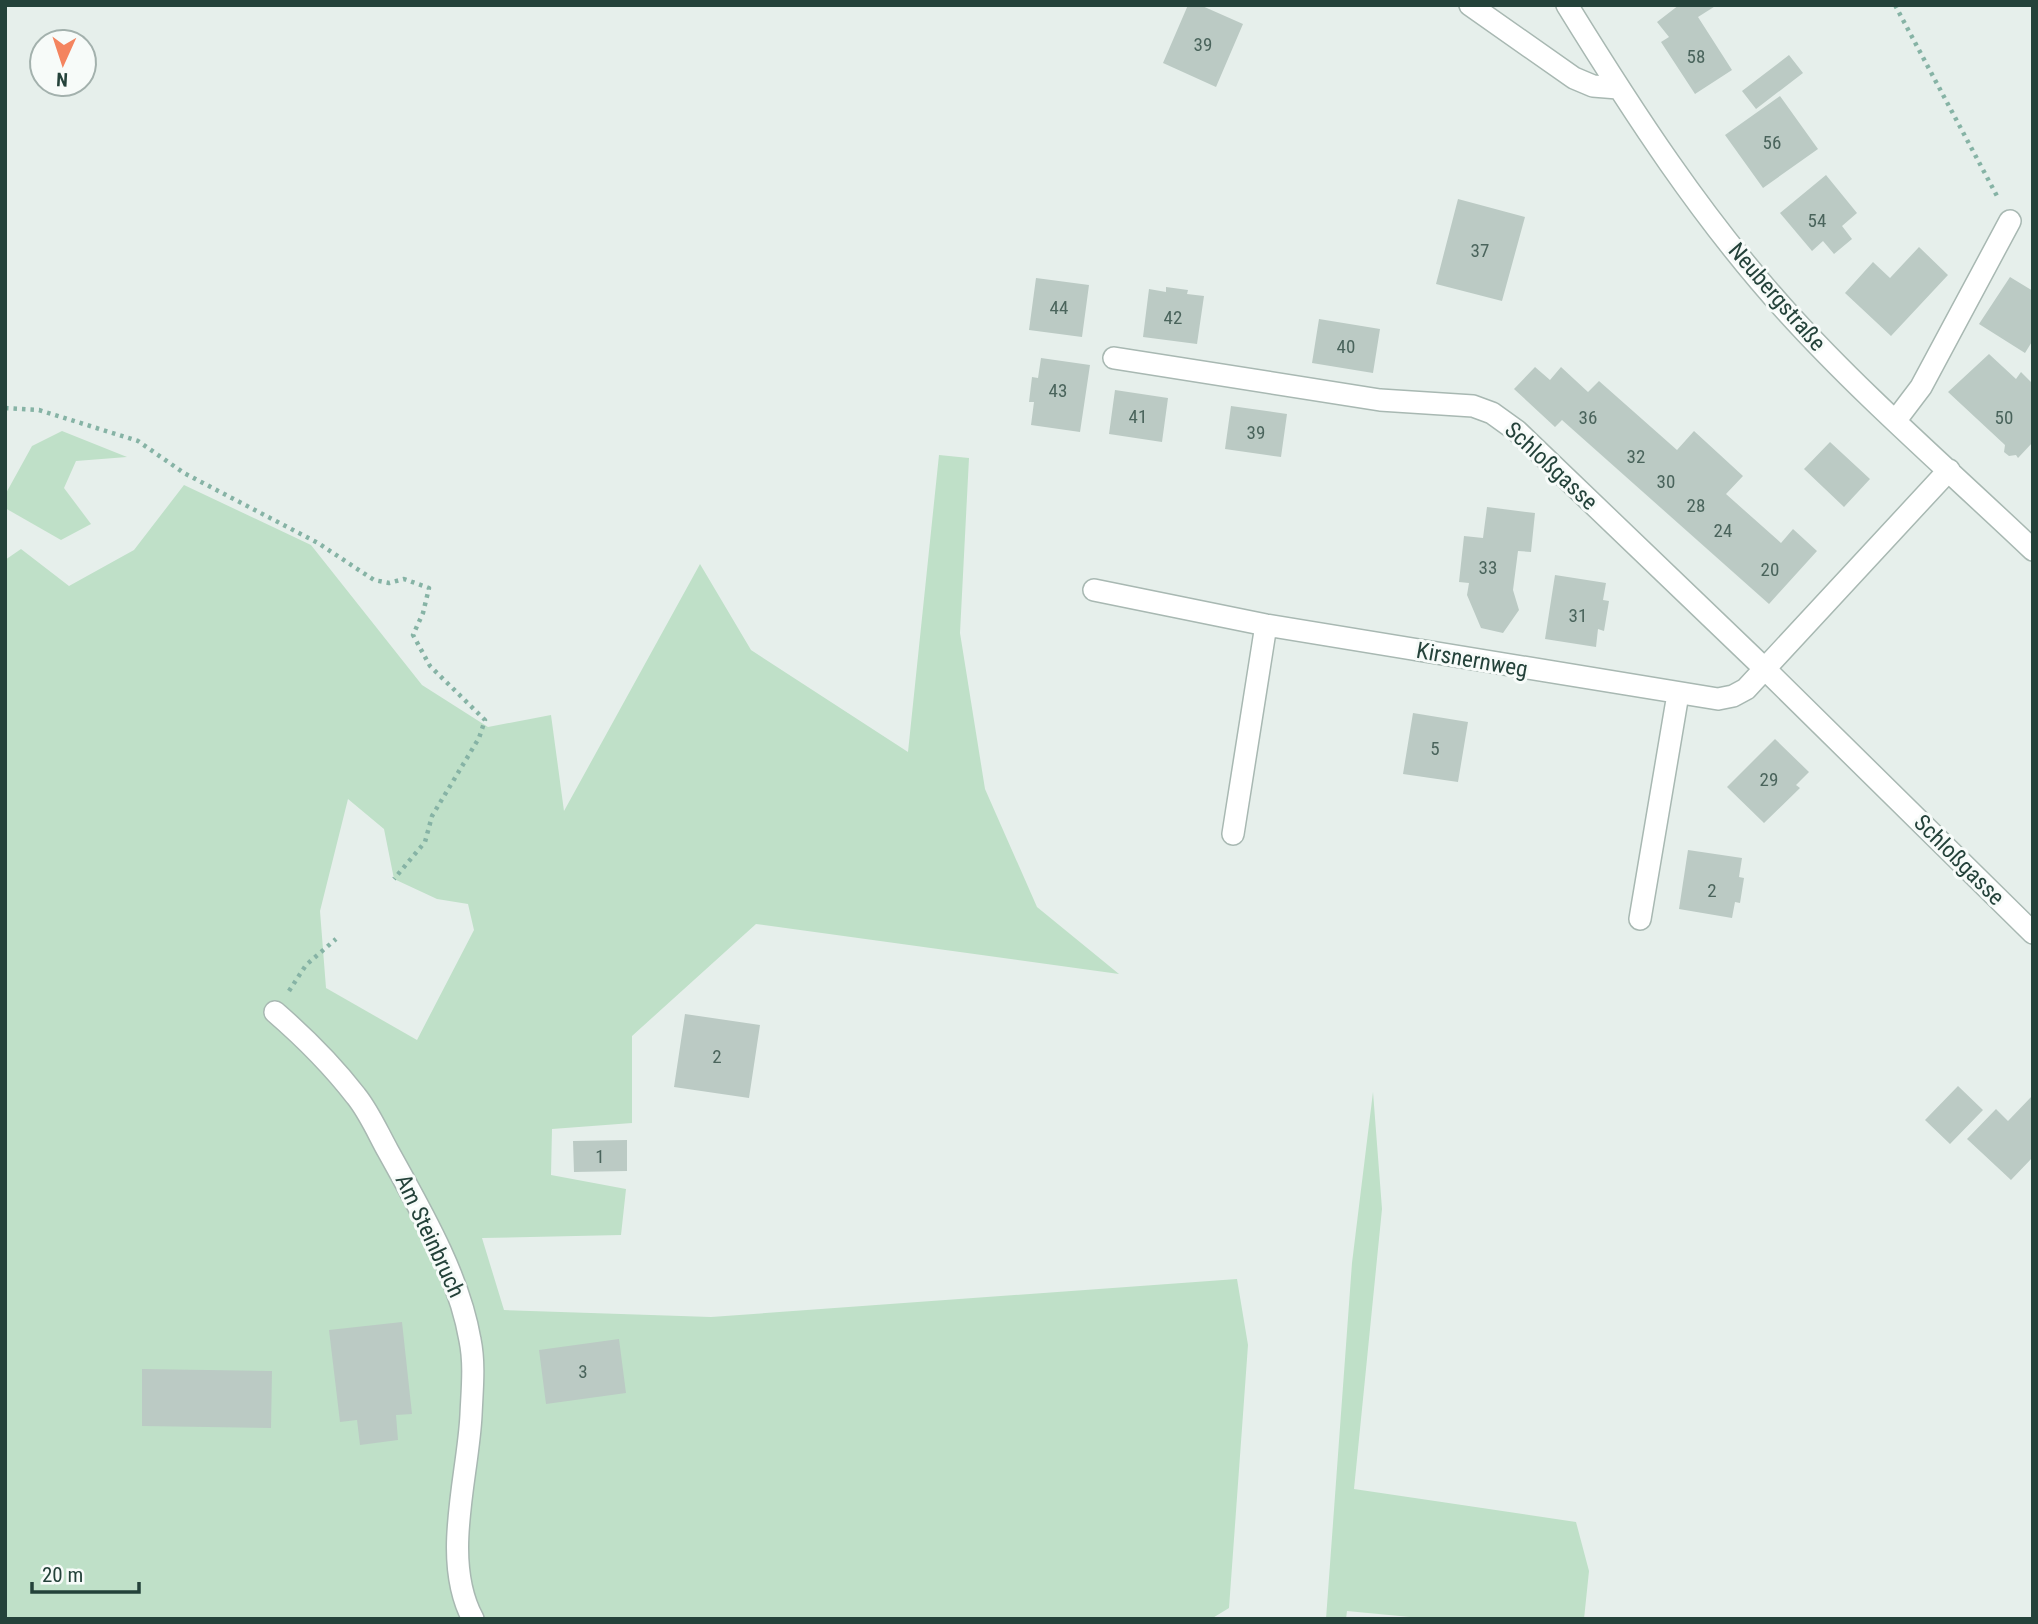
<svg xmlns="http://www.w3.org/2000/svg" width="2038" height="1624" font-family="'Roboto Condensed',sans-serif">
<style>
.green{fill:#bfe0c8;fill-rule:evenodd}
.building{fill:#bbcac4}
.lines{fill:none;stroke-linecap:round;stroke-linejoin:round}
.minor-casing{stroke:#a8b8b2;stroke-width:24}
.path{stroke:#86b3a5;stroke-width:4.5;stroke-dasharray:3.5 5;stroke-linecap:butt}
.minor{stroke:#fff;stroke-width:21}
.labels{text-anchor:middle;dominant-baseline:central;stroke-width:6;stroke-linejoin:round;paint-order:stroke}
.number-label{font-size:19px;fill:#4a645c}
.street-label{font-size:23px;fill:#24423a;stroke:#f7fbf9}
</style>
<rect width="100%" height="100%" fill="#e6efeb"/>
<path class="green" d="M 62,431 L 127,457 L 76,461 L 64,488 L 91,524 L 61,540 L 5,508 L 5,495 L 32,446 Z
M 939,455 L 969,458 L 960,633 L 985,789 L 1037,907 L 1119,974 L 756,924 L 632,1036 L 632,1123 L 552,1129 L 551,1175 L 626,1189 L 621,1235 L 482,1238 L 504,1310 L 711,1317 L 1237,1279 L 1248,1345 L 1229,1608 L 1211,1619 L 5,1619 L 5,560 L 21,549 L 69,586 L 134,550 L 184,485 L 311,545 L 422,685 L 488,727 L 551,715 L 564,811 L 700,564 L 751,650 L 908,752 ZM 348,799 L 384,829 L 394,879 L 437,899 L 468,904 L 474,930 L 417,1040 L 326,988 L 320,911 Z
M 1373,1092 L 1382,1209 L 1354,1489 L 1576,1522 L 1589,1571 L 1584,1619 L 1431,1619 L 1347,1611 L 1346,1619 L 1326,1619 L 1352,1263 Z"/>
<path class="building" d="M 1188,5 L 1200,5 L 1243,24 L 1216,87 L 1163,63 Z
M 1679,5 L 1717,5 L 1698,17 L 1732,70 L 1695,94 L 1661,42 L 1669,37 L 1657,22 Z
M 1789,55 L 1803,73 L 1756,109 L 1742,91 Z
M 1780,96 L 1818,149 L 1763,188 L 1725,135 Z
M 1826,175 L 1857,213 L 1842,226 L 1852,239 L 1834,254 L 1823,241 L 1812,251 L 1780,213 Z
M 1458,199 L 1525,217 L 1502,301 L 1436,284 Z
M 1919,247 L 1948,275 L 1891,336 L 1845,293 L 1873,262 L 1890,278 Z
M 2010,277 L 2033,291 L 2033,340 L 2025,353 L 1979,324 Z
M 1036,278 L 1089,285 L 1082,337 L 1029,330 Z
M 1166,287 L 1188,290 L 1187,294 L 1204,296 L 1197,344 L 1143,337 L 1149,289 L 1166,292 Z
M 1319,319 L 1380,329 L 1373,373 L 1312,363 Z
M 1989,354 L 2016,379 L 2021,372 L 2033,384 L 2033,442 L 2018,458 L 2016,455 L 2009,456 L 2004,452 L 2005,445 L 1948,392 Z
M 1041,358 L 1090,365 L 1080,432 L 1031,425 L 1034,402 L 1029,402 L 1032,377 L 1038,378 Z
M 1535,367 L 1550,380 L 1561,367 L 1588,392 L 1599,381 L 1677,450 L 1694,431 L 1743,476 L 1726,494 L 1781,543 L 1793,529 L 1817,551 L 1769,604 L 1562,420 L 1555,427 L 1514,389 Z
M 1115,390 L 1168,398 L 1162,442 L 1109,434 Z
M 1231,406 L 1287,414 L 1281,457 L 1225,449 Z
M 1830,442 L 1870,479 L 1844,507 L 1804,469 Z
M 1487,507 L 1535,513 L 1531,552 L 1518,551 L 1513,590 L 1519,610 L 1503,633 L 1481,628 L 1467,595 L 1469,583 L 1459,582 L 1464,536 L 1483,538 Z
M 1555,575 L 1606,583 L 1603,600 L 1609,601 L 1604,631 L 1598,629 L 1596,647 L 1545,639 Z
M 1413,713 L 1468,722 L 1458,782 L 1403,774 Z
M 1775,739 L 1809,772 L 1796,785 L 1800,788 L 1764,823 L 1727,787 Z
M 1688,850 L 1742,858 L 1739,877 L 1744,878 L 1740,903 L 1735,902 L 1732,918 L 1679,909 Z
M 685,1014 L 760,1025 L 749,1098 L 674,1087 Z
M 1958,1086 L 1983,1110 L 1950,1144 L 1925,1120 Z
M 2033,1095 L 2033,1157 L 2011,1180 L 1967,1139 L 1996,1109 L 2008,1121 Z
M 627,1140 L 627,1171 L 574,1172 L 573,1141 Z
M 402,1322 L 412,1414 L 396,1415 L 398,1440 L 360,1445 L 357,1420 L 340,1422 L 329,1330 Z
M 619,1339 L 626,1393 L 546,1404 L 539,1350 Z
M 142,1369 L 272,1371 L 271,1428 L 142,1426 Z"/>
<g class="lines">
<g class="minor-casing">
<path id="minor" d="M 1470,5 L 1574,78 L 1593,86 L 1618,88
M 1567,5 C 1633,112 1701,217 1786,311 C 1862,395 1950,471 2033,550
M 1114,358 L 1380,400 L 1473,406 L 1492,413 L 1517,431 L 1765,669 L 2033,933
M 1896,420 L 1921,387 L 2010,221
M 1094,590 L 1266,625 L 1718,699 L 1733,696 L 1746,689 L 1949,470
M 1233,834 L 1266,625
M 1640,919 L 1678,694
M 275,1012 C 305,1038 332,1065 356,1096 C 369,1112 378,1133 388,1151 C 420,1209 459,1275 470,1340 C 475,1364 472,1391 471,1415 C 468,1478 441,1560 473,1619"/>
</g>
<path class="path" d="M 1895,5 L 1997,196
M 5,408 L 39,410 L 138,441 L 184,473 L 318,543 L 374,580 L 389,583 L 404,579 L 429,588 L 423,613 L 413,635 L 430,666 L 485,720 L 479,738 L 432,816 L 425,842 L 394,879
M 289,991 L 306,965 L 336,939"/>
<use href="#minor" class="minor"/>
</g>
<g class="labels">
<g class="number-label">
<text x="1203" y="44">39</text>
<text x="1696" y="56">58</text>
<text x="1772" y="142">56</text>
<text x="1817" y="220">54</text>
<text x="1480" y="250">37</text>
<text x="1059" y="307">44</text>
<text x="1173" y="317">42</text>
<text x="1346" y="346">40</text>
<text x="1058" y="390">43</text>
<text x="1138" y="416">41</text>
<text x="1588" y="417">36</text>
<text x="2004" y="417">50</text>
<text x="1256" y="432">39</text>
<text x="1636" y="456">32</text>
<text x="1666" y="481">30</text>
<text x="1696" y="505">28</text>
<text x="1723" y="530">24</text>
<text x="1488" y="567">33</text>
<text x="1770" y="569">20</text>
<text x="1578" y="615">31</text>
<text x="1435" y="748">5</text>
<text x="1769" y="779">29</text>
<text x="1712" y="890">2</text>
<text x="717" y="1056">2</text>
<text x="600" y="1156">1</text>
<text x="583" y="1371">3</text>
</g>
<g class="street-label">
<text transform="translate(1777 297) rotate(49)">Neubergstraße</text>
<text transform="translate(1551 466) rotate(43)">Schloßgasse</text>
<text transform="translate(1472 660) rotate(10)">Kirsnernweg</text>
<text transform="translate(1959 860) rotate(45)">Schloßgasse</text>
<text transform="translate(430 1236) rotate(65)">Am Steinbruch</text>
</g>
</g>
<rect width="2038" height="1624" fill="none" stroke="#24423a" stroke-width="14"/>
<g transform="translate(63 63) rotate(183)"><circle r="33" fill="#f7fbf9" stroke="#a3b1ad" stroke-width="2"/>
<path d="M0-5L12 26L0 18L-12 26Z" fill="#f4845f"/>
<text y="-10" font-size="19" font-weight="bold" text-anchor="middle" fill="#24423a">N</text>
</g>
<path d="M32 1582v10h107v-10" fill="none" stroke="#24423a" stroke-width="3.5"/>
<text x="42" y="1582" font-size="21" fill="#24423a" stroke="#f7fbf9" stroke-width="5" paint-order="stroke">20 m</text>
</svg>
